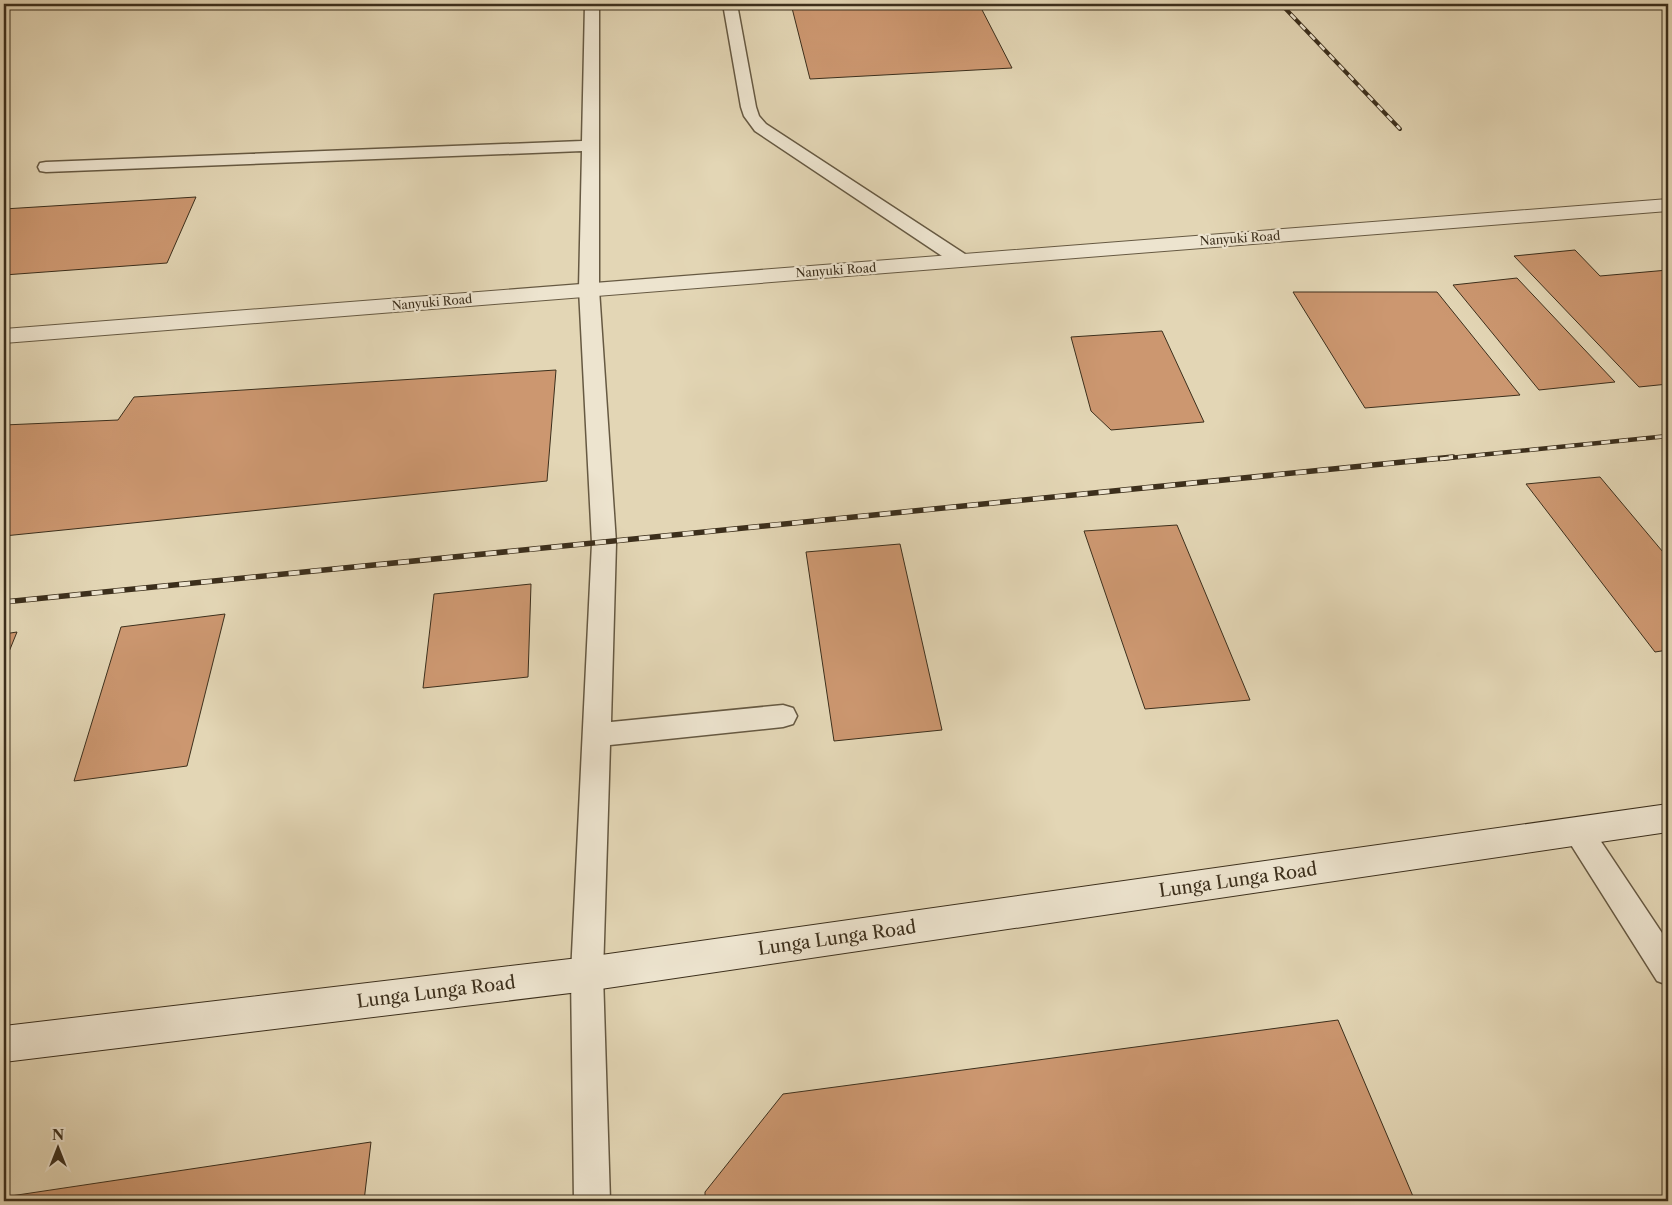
<svg xmlns="http://www.w3.org/2000/svg" width="1672" height="1205" font-family="'Libre Caslon Text',serif">
<style>
.building{fill:#cc9770;stroke:#3c2f1c}
.lines{fill:none;stroke-linecap:round;stroke-linejoin:round}
.lane-casing{stroke:#665942;stroke-width:3}
.street-casing{stroke:#665942;stroke-width:2}
.secondary-casing{stroke:#3c2f1c;stroke-width:2}
.lane{fill:#ede4cf;fill-rule:evenodd}
.street{fill:#ede4cf;fill-rule:evenodd}
.secondary{fill:#ede4cf;fill-rule:evenodd}
.rail-far2-casing{stroke:#3c2f1c;stroke-width:4}
.rail-far1-casing{stroke:#3c2f1c;stroke-width:4.5}
.rail-casing{stroke:#3c2f1c;stroke-width:5.5}
.rail-far2{stroke:#ede4cf;stroke-width:2.5;stroke-dasharray:7;stroke-linecap:butt}
.rail-far1{stroke:#ede4cf;stroke-width:3;stroke-dasharray:9;stroke-linecap:butt}
.rail{stroke:#ede4cf;stroke-width:4;stroke-dasharray:11;stroke-linecap:butt}
.labels{text-anchor:middle;dominant-baseline:central;stroke-width:4.5;stroke-linejoin:round;paint-order:stroke}
.far-street-label{font-size:12px;fill:#3c2f1c;stroke:#ede4cf}
.near-street-label{font-size:18px;fill:#3c2f1c;stroke:#ede4cf}
</style>
<rect width="100%" height="100%" fill="#e3d6b5"/>
<filter id="stains"><feTurbulence type="fractalNoise" baseFrequency=".004" numOctaves="4"/><feColorMatrix values="0 0 0 0 .2 0 0 0 0 .09 0 0 0 0 .02 0 0 0 .5 -.17"/></filter>
<radialGradient id="worn" r=".72"><stop offset=".6" stop-color="#630" stop-opacity="0"/><stop offset="1" stop-color="#630" stop-opacity=".3"/></radialGradient>
<path class="building" d="M 877,4 L 979,4 L 1012,68 L 810,79 L 792,8 Z
M 196,197 L 167,263 L 4,275 L 4,209 Z
M 1575,250 L 1600,276 L 1668,270 L 1668,384 L 1639,387 L 1514,256 Z
M 1517,278 L 1615,382 L 1539,390 L 1453,285 Z
M 1293,292 L 1437,292 L 1520,395 L 1365,408 Z
M 1162,331 L 1204,422 L 1111,430 L 1091,411 L 1071,337 Z
M 556,370 L 547,481 L 4,536 L 4,425 L 118,420 L 134,397 Z
M 1600,477 L 1668,558 L 1668,650 L 1655,652 L 1526,484 Z
M 1177,525 L 1250,700 L 1145,709 L 1084,531 Z
M 900,544 L 942,730 L 834,741 L 806,552 Z
M 531,584 L 528,677 L 423,688 L 434,594 Z
M 225,614 L 187,766 L 74,781 L 121,627 Z
M 17,632 L 4,664 L 4,634 Z
M 1338,1020 L 1415,1201 L 705,1201 L 705,1192 L 783,1094 Z
M 371,1142 L 364,1201 L 4,1201 L 4,1197 Z"/>
<g class="lines">
<g class="lane-casing">
<path id="lane" d="M 585,4 L 599,4 L 599,289 L 616,543 L 611,722 L 783,705 L 793,708 L 797,716 L 793,724 L 783,727 L 610,745 L 603,974 L 610,1201 L 574,1201 L 571,974 L 592,543 L 579,289 L 582,151 L 46,172 L 40,171 L 38,167 L 40,163 L 46,162 L 582,141 Z
M 723,4 L 737,4 L 756,107 L 759,116 L 766,124 L 968,256 L 970,260 L 968,264 L 961,266 L 954,264 L 755,131 L 744,116 L 741,107 Z
M 1578,818 L 1588,822 L 1668,942 L 1668,985 L 1657,981 L 1568,840 L 1563,831 L 1568,822 Z"/>
</g>
<g class="street-casing">
<path id="street" d="M 1668,199 L 1668,211 L 4,343 L 4,329 Z"/>
</g>
<g class="secondary-casing">
<path id="secondary" d="M 1668,804 L 1668,832 L 587,991 L 4,1062 L 4,1026 L 587,957 Z"/>
</g>
<use href="#lane" class="lane"/>
<use href="#street" class="street"/>
<use href="#secondary" class="secondary"/>
<g class="rail-far2-casing">
<path id="rail-far2" d="M 1281,4 L 1400,129"/>
</g>
<g class="rail-far1-casing">
<path id="rail-far1" d="M 1440,459 L 1668,436"/>
</g>
<g class="rail-casing">
<path id="rail" d="M 4,602 L 1453,457"/>
</g>
<use href="#rail-far2" class="rail-far2"/>
<use href="#rail-far1" class="rail-far1"/>
<use href="#rail" class="rail"/>
</g>
<g class="labels">
<g class="far-street-label">
<text transform="translate(1240 238) rotate(-4)">Nanyuki Road</text>
<text transform="translate(836 270) rotate(-4)">Nanyuki Road</text>
<text transform="translate(432 302) rotate(-5)">Nanyuki Road</text>
</g>
<g class="near-street-label">
<text transform="translate(1238 880) rotate(-8)">Lunga Lunga Road</text>
<text transform="translate(837 938) rotate(-8)">Lunga Lunga Road</text>
<text transform="translate(436 992) rotate(-7)">Lunga Lunga Road</text>
</g>
</g>
<rect width="1672" height="1205" fill="none" stroke="#e3d6b5" stroke-width="20"/>
<rect x="5" y="5" width="1662" height="1195" fill="none" stroke="#3c2f1c" stroke-width="2.5"/>
<rect x="10" y="10" width="1652" height="1185" fill="none" stroke="#3c2f1c"/>
<g transform="translate(58 1148)" stroke="#ede4cf" stroke-width="4" paint-order="stroke">
<path d="M0-4L9 19L0 12L-9 19Z" fill="#3c2f1c"/>
<text y="-8" font-size="14" font-weight="bold" text-anchor="middle" fill="#3c2f1c">N</text>
</g>
<rect width="100%" height="100%" filter="url(#stains)"/>
<rect width="100%" height="100%" fill="url(#worn)"/>
</svg>
